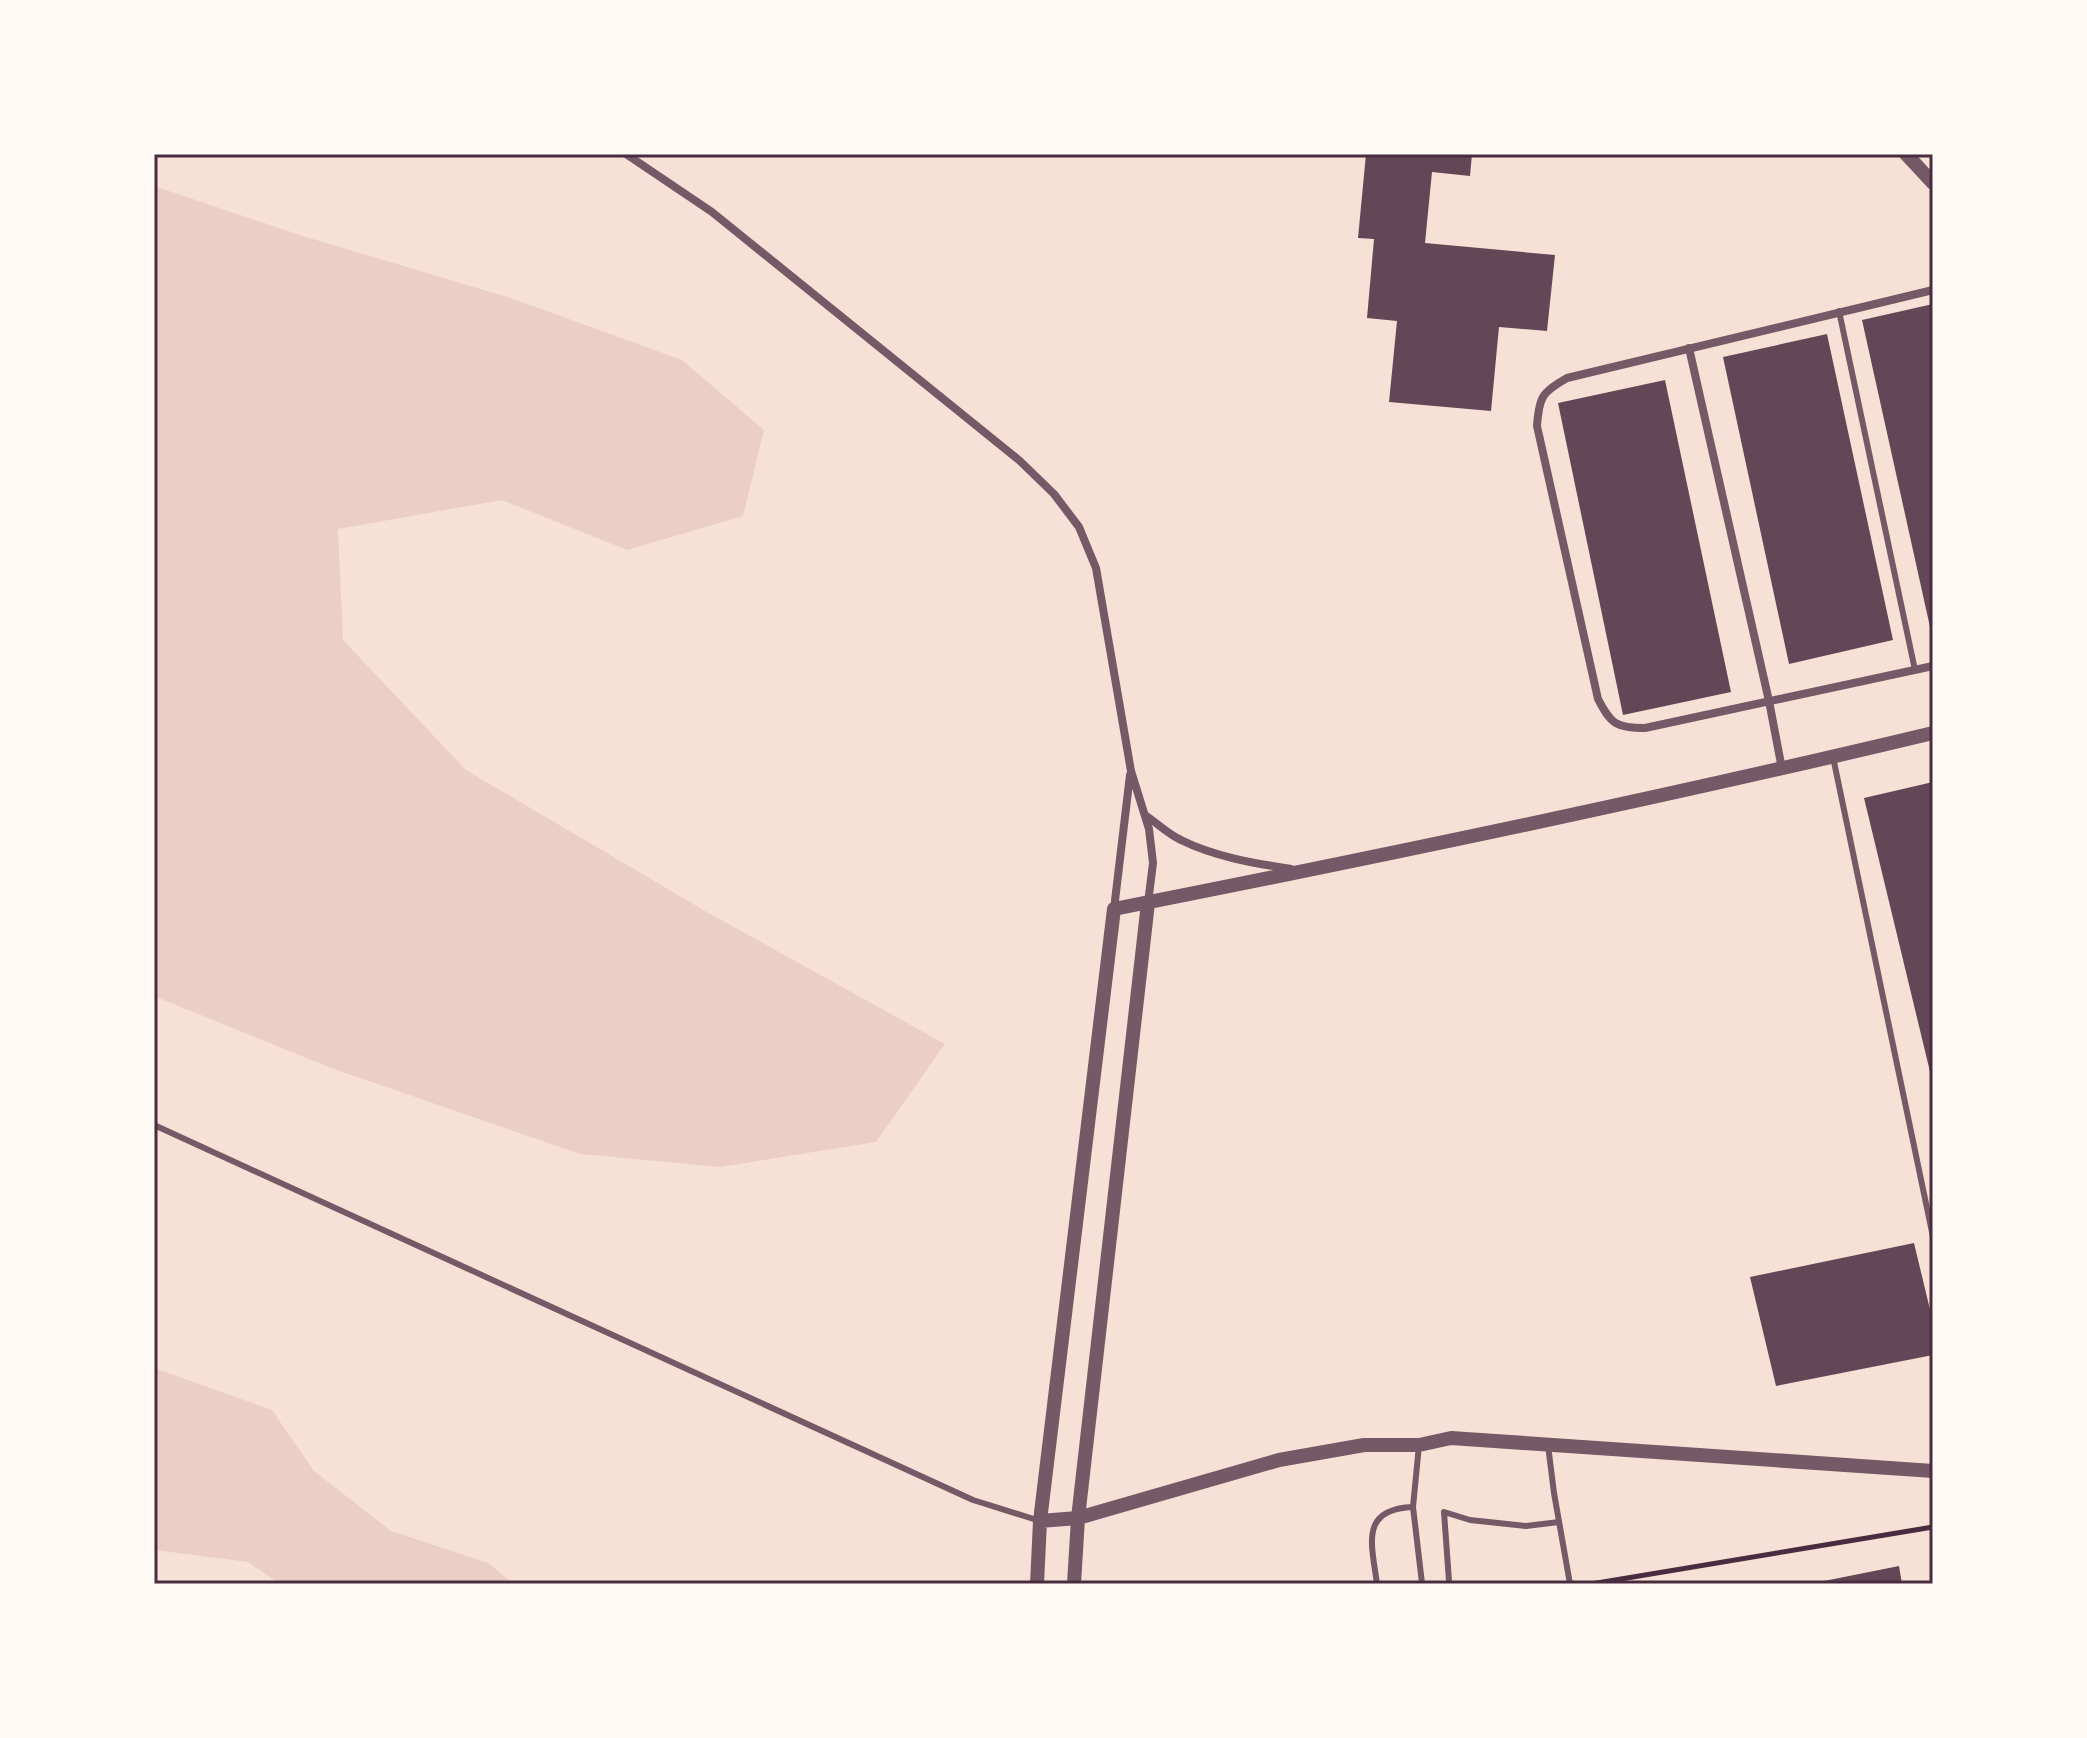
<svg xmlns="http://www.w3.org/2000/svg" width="2087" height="1738" font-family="Barlow,sans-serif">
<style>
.green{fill:#ebcfc5}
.building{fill:#644757}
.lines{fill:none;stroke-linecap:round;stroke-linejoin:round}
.path{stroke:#4a2c40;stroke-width:5}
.service{stroke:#755966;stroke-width:6}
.minor{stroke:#755966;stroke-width:8}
.tertiary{stroke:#755966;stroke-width:14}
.neatline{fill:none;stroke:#4a2c40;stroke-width:3}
</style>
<rect width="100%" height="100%" fill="#f7e1d7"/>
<path class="green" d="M 154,186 L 303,236 L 511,298 L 682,360 L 764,430 L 743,516 L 627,550 L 502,500 L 338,529 L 343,640 L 466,770 L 707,912 L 945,1044 L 876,1142 L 720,1167 L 580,1154 L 331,1068 L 154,996 Z
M 154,1368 L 272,1410 L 314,1471 L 391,1531 L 488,1563 L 514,1584 L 280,1584 L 248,1562 L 154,1550 Z"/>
<path class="building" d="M 1366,154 L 1472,154 L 1470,176 L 1432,172 L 1425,243 L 1555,255 L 1547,331 L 1499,327 L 1491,411 L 1389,402 L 1397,321 L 1367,318 L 1374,239 L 1358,238 Z
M 1933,304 L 1933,636 L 1932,636 L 1862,320 Z
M 1827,334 L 1893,640 L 1789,664 L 1723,357 Z
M 1665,380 L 1731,692 L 1623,715 L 1558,403 Z
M 1933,782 L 1933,1079 L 1932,1080 L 1864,798 Z
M 1914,1243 L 1933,1322 L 1933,1355 L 1776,1386 L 1750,1277 Z
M 1899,1566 L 1902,1584 L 1814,1584 L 1814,1583 Z"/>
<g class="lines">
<path class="path" d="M 1591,1584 L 1933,1527"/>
<path class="service" d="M 1839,311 L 1915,670
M 1833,757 L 1933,1237
M 154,1125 L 973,1500 L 1040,1521
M 1419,1445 L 1413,1507 L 1422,1583
M 1548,1445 L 1554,1493 L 1570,1584
M 1449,1581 L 1444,1512 L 1470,1520 L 1526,1526 L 1559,1522
M 1377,1584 C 1372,1545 1359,1509 1413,1507"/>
<path class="minor" d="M 626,154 L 712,212 L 1020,461 L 1054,494 L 1079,527 L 1096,568 L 1131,771 L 1149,829 L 1153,863 L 1148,903
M 1933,290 L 1567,378 C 1542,392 1539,397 1537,426 L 1598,699 C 1611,724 1616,728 1645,728 L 1933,666
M 1689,348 L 1769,701 L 1782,769
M 1145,815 C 1157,823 1168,834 1181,840 C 1215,857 1254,863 1291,869
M 1114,909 L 1130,775"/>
<path class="tertiary" d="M 1906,154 L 1933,183
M 1040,1521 L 1078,1518 L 1279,1460 L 1364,1445 L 1419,1445 L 1451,1438 L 1933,1471
M 1037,1584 L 1040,1521 L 1114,909 C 1388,855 1661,798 1933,733
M 1074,1584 L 1078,1518 L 1148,903"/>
</g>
<rect width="2087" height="1738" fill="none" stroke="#fffaf5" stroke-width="312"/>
<rect x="156" y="156" width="1775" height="1426" class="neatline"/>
</svg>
